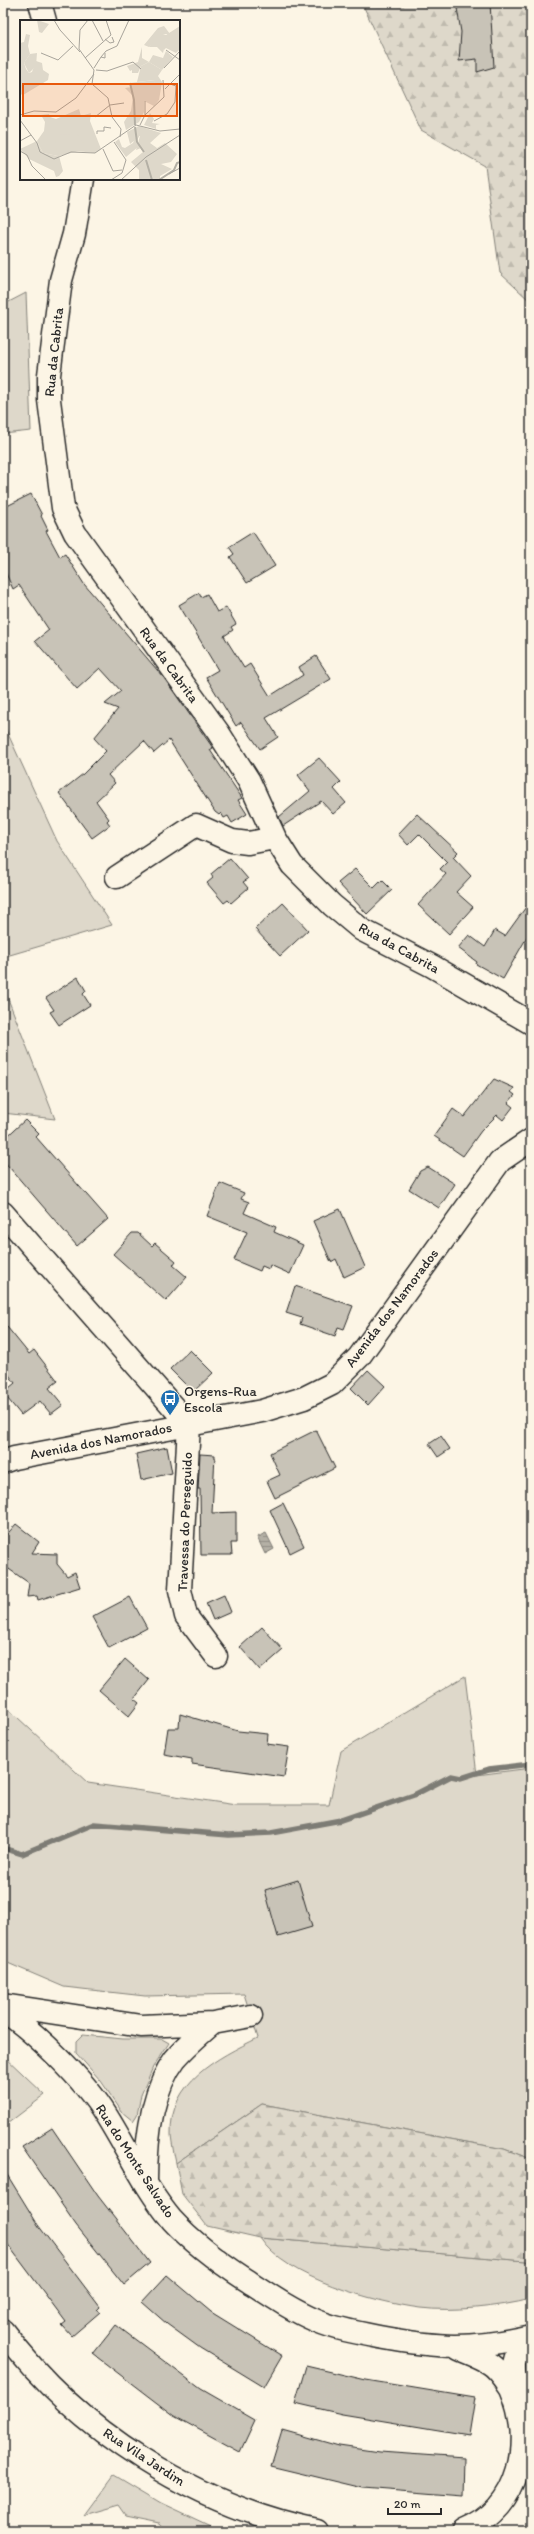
<svg xmlns="http://www.w3.org/2000/svg" width="534" height="2534" font-family="Itim,sans-serif">
<style>
.grass{fill:#ded8ca;stroke:#84827a}
.forest{fill:url(#forest-firs);stroke:#84827a}
.water{fill:url(#water-rules);stroke:#7d7b74}
.lines{fill:none;stroke-linecap:round;stroke-linejoin:round}
.stream{stroke:#7d7b74;stroke-width:5.5}
.building{fill:#c8c3b7;stroke:#2b2b2b}
.minor-casing{stroke:#2b2b2b;stroke-width:25}
.minor{stroke:#fcf5e5;stroke-width:22}
.labels{text-anchor:middle;dominant-baseline:central;stroke-width:3;stroke-linejoin:round;paint-order:stroke}
.street-label{font-size:14px;fill:#2b2b2b;stroke:#fcf5e5}
.poi-label{font-size:14px;fill:#2b2b2b;stroke:#fcf5e5;text-anchor:start}
.inset-river{fill:none;stroke:#b4b0a5;stroke-width:2}
.inset-road{fill:none;stroke:#a8a49b;stroke-width:1}
.view{fill:#e8590c;fill-opacity:0.15;stroke:#e8590c;stroke-width:2}
.inset-edge{fill:none;stroke:#2b2b2b;stroke-width:2}
</style>
<defs>
<pattern id="forest-firs" width="22" height="20" patternUnits="userSpaceOnUse"><rect width="22" height="20" fill="#ded8ca"/><path d="M5 1l3.5 6h-7zM16 11l3.5 6h-7z" fill="#bfbaae"/></pattern>
<pattern id="water-rules" width="6" height="5" patternUnits="userSpaceOnUse"><rect width="6" height="5" fill="#b4b0a5"/><path d="M0 2.5h6" fill="none" stroke="#938f87"/></pattern>
</defs>
<rect width="100%" height="100%" fill="#fcf5e5"/>
<filter id="ink" filterUnits="userSpaceOnUse"><feTurbulence type="fractalNoise" baseFrequency=".025" numOctaves="2"/><feDisplacementMap in="SourceGraphic" scale="8" xChannelSelector="R" yChannelSelector="G"/><feConvolveMatrix kernelMatrix="1 2 1 2 8 2 1 2 1" color-interpolation-filters="sRGB"/></filter>
<g filter="url(#ink)">
<path class="grass" d="M 26,293 L 31,431 L 3,434 L 3,305 Z
M 3,723 L 57,841 L 112,925 L 3,957 Z
M 3,986 L 55,1119 L 3,1113 Z
M 465,1676 L 477,1775 L 531,1768 L 531,2159 L 504,2149 L 262,2104 L 176,2163 C 174,2154 172,2144 171,2135 C 169,2082 217,2058 258,2038 L 244,1994 L 145,1996 L 64,1987 L 3,1961 L 3,1704 L 88,1783 L 236,1805 L 329,1805 L 341,1751 Z
M 83,2035 L 123,2039 L 162,2039 L 169,2043 L 153,2067 L 141,2095 L 137,2115 L 133,2121 L 122,2112 L 101,2081 L 76,2053 L 76,2042 Z
M 3,2055 L 45,2095 L 3,2127 Z
M 260,2238 L 527,2261 L 531,2264 L 531,2299 C 500,2307 451,2312 420,2308 C 375,2302 285,2278 260,2238 Z
M 114,2475 L 161,2503 L 221,2531 L 167,2531 L 160,2523 L 126,2516 L 119,2506 L 84,2516 Z"/>
<path class="forest" d="M 362,3 L 531,3 L 531,302 L 500,273 L 485,166 L 421,130 Z
M 262,2104 L 504,2149 L 531,2159 L 531,2264 L 526,2261 L 260,2238 L 207,2226 L 182,2194 L 176,2163 Z"/>
<path class="water" d="M 266,1533 L 274,1549 L 265,1554 L 257,1537 Z"/>
<g class="lines">
<path class="stream" d="M 3,1848 L 22,1854 L 94,1824 L 229,1835 L 271,1833 L 341,1820 L 414,1795 L 451,1776 L 461,1778 L 489,1769 L 531,1764"/>
</g>
<path class="building" d="M 490,3 L 494,67 L 477,72 L 477,59 L 459,61 L 461,32 L 457,8 Z
M 31,494 L 42,515 L 41,516 L 48,530 L 46,531 L 60,557 L 65,554 L 84,584 L 164,678 L 213,748 L 210,750 L 242,798 L 238,800 L 247,814 L 232,823 L 228,816 L 224,818 L 221,813 L 219,815 L 215,812 L 169,740 L 154,753 L 144,741 L 108,775 L 115,783 L 96,801 L 109,819 L 107,821 L 110,825 L 92,838 L 59,793 L 83,774 L 106,751 L 94,738 L 118,709 L 105,704 L 121,691 L 100,668 L 77,689 L 35,641 L 49,630 L 19,585 L 13,589 L 3,567 L 3,508 Z
M 253,532 L 275,566 L 247,583 L 230,557 L 234,554 L 229,547 Z
M 199,593 L 201,597 L 207,594 L 217,612 L 226,607 L 236,624 L 231,627 L 233,630 L 224,636 L 244,668 L 250,664 L 270,696 L 303,675 L 299,667 L 316,656 L 331,679 L 266,718 L 278,737 L 260,749 L 241,722 L 236,726 L 206,677 L 218,670 L 179,605 Z
M 319,758 L 341,782 L 334,789 L 346,803 L 333,814 L 321,801 L 283,826 L 279,817 L 310,791 L 298,775 Z
M 417,814 L 458,852 L 453,857 L 471,876 L 456,892 L 473,907 L 449,934 L 418,905 L 446,874 L 440,869 L 447,862 L 419,834 L 408,845 L 398,834 Z
M 230,858 L 248,879 L 243,882 L 248,888 L 231,903 L 228,900 L 224,903 L 207,883 L 213,878 L 211,874 Z
M 355,869 L 374,888 L 382,880 L 392,890 L 367,914 L 338,883 Z
M 531,900 L 531,930 L 503,979 L 476,964 L 477,962 L 458,948 L 469,935 L 485,947 L 495,930 L 505,936 Z
M 283,903 L 308,930 L 280,956 L 255,929 Z
M 78,977 L 86,991 L 83,994 L 90,1005 L 59,1025 L 50,1012 L 54,1010 L 46,998 Z
M 494,1079 L 514,1088 L 511,1092 L 515,1095 L 508,1103 L 513,1107 L 503,1120 L 497,1115 L 481,1131 L 463,1156 L 434,1136 L 453,1109 L 464,1117 Z
M 25,1120 L 39,1134 L 36,1137 L 108,1219 L 77,1246 L 3,1160 L 3,1140 Z
M 428,1167 L 455,1184 L 439,1208 L 409,1189 L 420,1171 Z
M 220,1183 L 244,1193 L 241,1199 L 249,1202 L 244,1213 L 276,1227 L 274,1232 L 303,1245 L 290,1274 L 270,1265 L 269,1269 L 262,1266 L 260,1271 L 234,1260 L 247,1232 L 207,1216 Z
M 340,1209 L 365,1267 L 344,1277 L 336,1259 L 331,1262 L 313,1221 Z
M 132,1233 L 138,1233 L 152,1246 L 155,1243 L 176,1261 L 173,1265 L 187,1277 L 166,1301 L 113,1254 Z
M 295,1286 L 353,1306 L 344,1329 L 338,1327 L 335,1336 L 300,1324 L 302,1318 L 286,1313 Z
M 3,1322 L 29,1354 L 34,1350 L 58,1381 L 49,1388 L 63,1405 L 51,1414 L 40,1401 L 21,1415 L 3,1393 L 15,1383 L 3,1367 Z
M 190,1350 L 213,1373 L 193,1392 L 170,1369 Z
M 368,1370 L 385,1386 L 368,1405 L 351,1388 Z
M 316,1430 L 335,1468 L 275,1498 L 267,1481 L 280,1475 L 270,1453 Z
M 441,1436 L 450,1449 L 438,1457 L 429,1444 Z
M 167,1447 L 172,1473 L 141,1480 L 136,1454 Z
M 200,1454 L 215,1455 L 212,1513 L 236,1512 L 236,1543 L 231,1543 L 232,1555 L 201,1555 L 200,1489 L 198,1489 Z
M 283,1503 L 304,1546 L 290,1553 L 270,1510 Z
M 16,1524 L 39,1542 L 32,1553 L 57,1554 L 57,1564 L 67,1576 L 75,1572 L 80,1587 L 38,1600 L 37,1596 L 27,1597 L 29,1583 L 3,1565 L 3,1539 Z
M 224,1595 L 231,1612 L 213,1620 L 206,1603 Z
M 130,1597 L 147,1628 L 109,1648 L 92,1617 Z
M 262,1627 L 283,1650 L 260,1670 L 240,1647 Z
M 125,1659 L 149,1680 L 134,1699 L 139,1703 L 129,1716 L 99,1690 Z
M 180,1714 L 238,1731 L 268,1734 L 267,1744 L 289,1747 L 284,1777 L 192,1764 L 192,1759 L 164,1754 L 168,1728 L 179,1728 Z
M 298,1880 L 312,1927 L 278,1937 L 265,1890 Z
M 52,2128 L 98,2196 L 150,2263 L 124,2285 L 76,2225 L 22,2147 Z
M 3,2168 L 38,2225 L 100,2307 L 97,2310 L 100,2312 L 72,2336 L 62,2325 L 66,2322 L 3,2238 Z
M 167,2275 L 211,2312 L 282,2356 L 264,2387 L 200,2348 L 167,2324 L 142,2302 Z
M 116,2325 L 201,2389 L 255,2420 L 240,2452 L 174,2416 L 93,2354 Z
M 306,2366 L 366,2380 L 475,2398 L 469,2435 L 342,2414 L 295,2403 Z
M 282,2430 L 339,2446 L 380,2452 L 464,2458 L 463,2496 L 363,2488 L 271,2466 Z"/>
<g class="lines">
<g class="minor-casing">
<path id="minor" d="M 40,3 L 45,21
M 83,179 L 74,234 L 61,280 L 49,375 L 49,400 L 63,508 L 75,533 L 218,732 L 249,781 L 275,838 L 292,865 L 332,905 L 362,930 L 432,966 L 531,1023
M 117,877 L 196,825 L 232,841 L 248,843 L 275,838
M 3,1213 L 189,1425 L 180,1590 L 186,1616 L 216,1656
M 3,1462 L 14,1458 L 262,1411 L 304,1398 L 332,1384 L 359,1357 L 500,1161 L 531,1140
M 3,2005 L 141,2026 L 213,2023 L 251,2016
M 3,2010 C 37,2034 84,2079 106,2115 C 128,2150 145,2188 172,2220 C 193,2243 219,2262 245,2279 C 268,2294 291,2310 317,2321 C 336,2329 358,2333 379,2337 C 439,2348 471,2350 531,2336
M 146,2182 C 146,2143 150,2092 175,2059 C 186,2046 200,2034 213,2023
M 3,2331 C 78,2432 195,2505 317,2531
M 459,2349 C 468,2353 480,2357 489,2363 C 498,2368 505,2379 511,2388 C 534,2441 521,2507 464,2531
M 519,2396 C 513,2370 508,2357 531,2338"/>
</g>
<use href="#minor" class="minor"/>
</g>
</g>
<defs>
<g id="bus-pin" transform="scale(1)"><path d="M0 17L-7.5 6A9.5 9.5 0 1 1 7.5 6Z" fill="#1f6fb2" stroke="#fcf5e5"/><path d="M-5-6H5V4H4V6H2V4H-2V6H-4V4H-5ZM-3.5-4V0h7V-4ZM-3.5 1.2v1.5H-2V1.2ZM2 1.2v1.5H3.5V1.2Z" fill="#fff"/></g>
</defs>
<g fill-rule="evenodd">
<use href="#bus-pin" x="170" y="1399"/>
</g>
<g class="labels">
<g class="street-label">
<text transform="translate(54 352) rotate(-84)">Rua da Cabrita</text>
<text transform="translate(169 665) rotate(54)">Rua da Cabrita</text>
<text transform="translate(399 948) rotate(29)">Rua da Cabrita</text>
<text transform="translate(392 1308) rotate(-53)">Avenida dos Namorados</text>
<text transform="translate(101 1441) rotate(-11)">Avenida dos Namorados</text>
<text transform="translate(185 1522) rotate(-88)">Travessa do Perseguido</text>
<text transform="translate(135 2161) rotate(57)">Rua do Monte Salvado</text>
<text transform="translate(144 2457) rotate(33)">Rua Vila Jardim</text>
</g>
<g class="poi-label">
<text x="184" y="1391">Orgens-Rua<tspan x="184" dy="16">Escola</tspan></text>
</g>
</g>
<g transform="translate(20 20)">
<rect width="160" height="160" fill="#fcf5e5"/>
<path d="M 144,6 L 150,14 L 142,14 L 129,27 L 124,25 L 138,8 ZM 150,23 L 160,25 L 160,29 L 156,33 L 146,28 L 144,30 L 144,25 ZM 122,27 L 122,38 L 129,42 L 133,35 L 143,38 L 146,31 L 153,37 L 142,50 L 129,42 L 121,46 L 118,53 L 112,53 L 112,50 L 110,51 L 107,46 L 118,42 ZM 17,33 L 16,46 L 9,53 L 4,43 L 10,34 ZM 135,60 L 134,86 L 124,81 L 124,92 L 119,102 L 106,110 L 104,102 L 111,91 L 113,76 L 105,68 L 111,67 L 110,63 ZM 59,89 L 61,96 L 71,93 L 70,101 L 81,129 L 75,133 L 56,131 L 38,136 L 23,133 L 17,121 L 24,111 L 25,102 L 21,95 L 29,94 L 30,97 L 36,99 ZM 130,93 L 134,99 L 132,103 L 140,104 L 136,105 L 136,109 L 124,105 ZM 119,106 L 141,113 L 130,123 L 137,128 L 145,123 L 157,134 L 151,142 L 141,144 L 152,149 L 140,156 L 140,160 L 119,160 L 119,150 L 111,142 L 123,132 L 121,128 L 116,130 L 120,116 L 116,116 L 115,120 L 110,124 L 107,112 Z" fill="#ded8ca"/>
<path d="M 17,0 L 29,4 L 22,13 L 19,12 ZM 160,6 L 160,25 L 145,25 L 143,33 L 137,27 L 129,27 L 140,13 L 146,15 ZM 6,14 L 10,15 L 8,26 L 10,34 L 4,43 L 6,49 L 9,53 L 12,52 L 16,41 L 22,43 L 23,50 L 29,54 L 28,60 L 3,75 L 0,74 L 0,23 L 4,22 ZM 129,42 L 142,50 L 138,56 L 142,62 L 139,80 L 134,86 L 131,80 L 135,60 L 117,62 L 121,46 ZM 118,110 L 120,115 L 116,122 L 119,126 L 106,137 L 95,122 L 99,119 L 102,127 L 105,128 L 113,123 L 116,116 L 113,114 ZM 55,111 L 64,124 L 59,131 L 39,136 L 43,151 L 39,156 L 36,157 L 34,151 L 9,139 L 0,129 L 17,121 L 23,133 L 38,136 L 35,120 L 40,115 L 50,114 Z" fill="#ded8ca"/>
<path class="inset-river" d="M 110,63 L 114,80 L 115,105M 115,107 L 117,122 L 124,132M 126,140 L 132,160M 139,160 L 154,150 L 157,143 L 160,142"/>
<path class="inset-road" d="M 34,0 L 40,10 L 60,32M 68,0 L 60,10 L 59,29 L 74,50 L 72,64 L 88,78 L 92,97 L 101,109 L 100,117M 72,0 L 83,21M 85,19 L 90,23 L 94,22 L 92,17M 97,26 L 109,0M 146,30 L 160,40M 21,33 L 38,40 L 53,26M 85,33 L 85,38 L 81,37 L 86,31 L 97,26M 65,38 L 91,15 L 86,0M 74,48 L 81,37M 144,48 L 160,31M 76,50 L 87,51 L 113,42 L 121,49M 149,65 L 160,54M 0,95 L 14,91 L 36,92 L 56,78 L 74,54M 125,96 L 125,81M 75,97 L 90,85 L 104,83M 0,100 L 17,123 L 20,132 L 34,139 L 51,132 L 75,133 L 116,105 L 140,111 L 160,109M 134,101 L 147,94 L 155,82 L 156,66 L 150,64 L 145,69M 120,105 L 125,95 L 144,77 L 143,60M 77,114 L 77,111 L 84,111 L 84,107 L 91,108M 0,121 L 11,115M 83,129 L 93,151 L 102,150M 0,131 L 7,135 L 12,146 L 26,160M 149,154 L 160,148M 91,160 L 102,153 L 106,140 L 94,122M 101,160 L 126,137 L 160,115"/>
<path class="view" d="M 3,64 L 157,64 L 157,96 L 3,96 Z"/>
<rect width="160" height="160" class="inset-edge"/>
</g>
<rect width="534" height="2534" fill="none" stroke="#fcf5e5" stroke-width="16"/>
<rect x="8" y="8" width="518" height="2518" fill="none" stroke="#2b2b2b" stroke-width="1.5" filter="url(#ink)"/>
<path d="M388 2508v6h53v-6" fill="none" stroke="#2b2b2b" stroke-width="2"/>
<text x="394" y="2508" font-size="12" fill="#2b2b2b" stroke="#fcf5e5" stroke-width="3" paint-order="stroke">20 m</text>
</svg>
